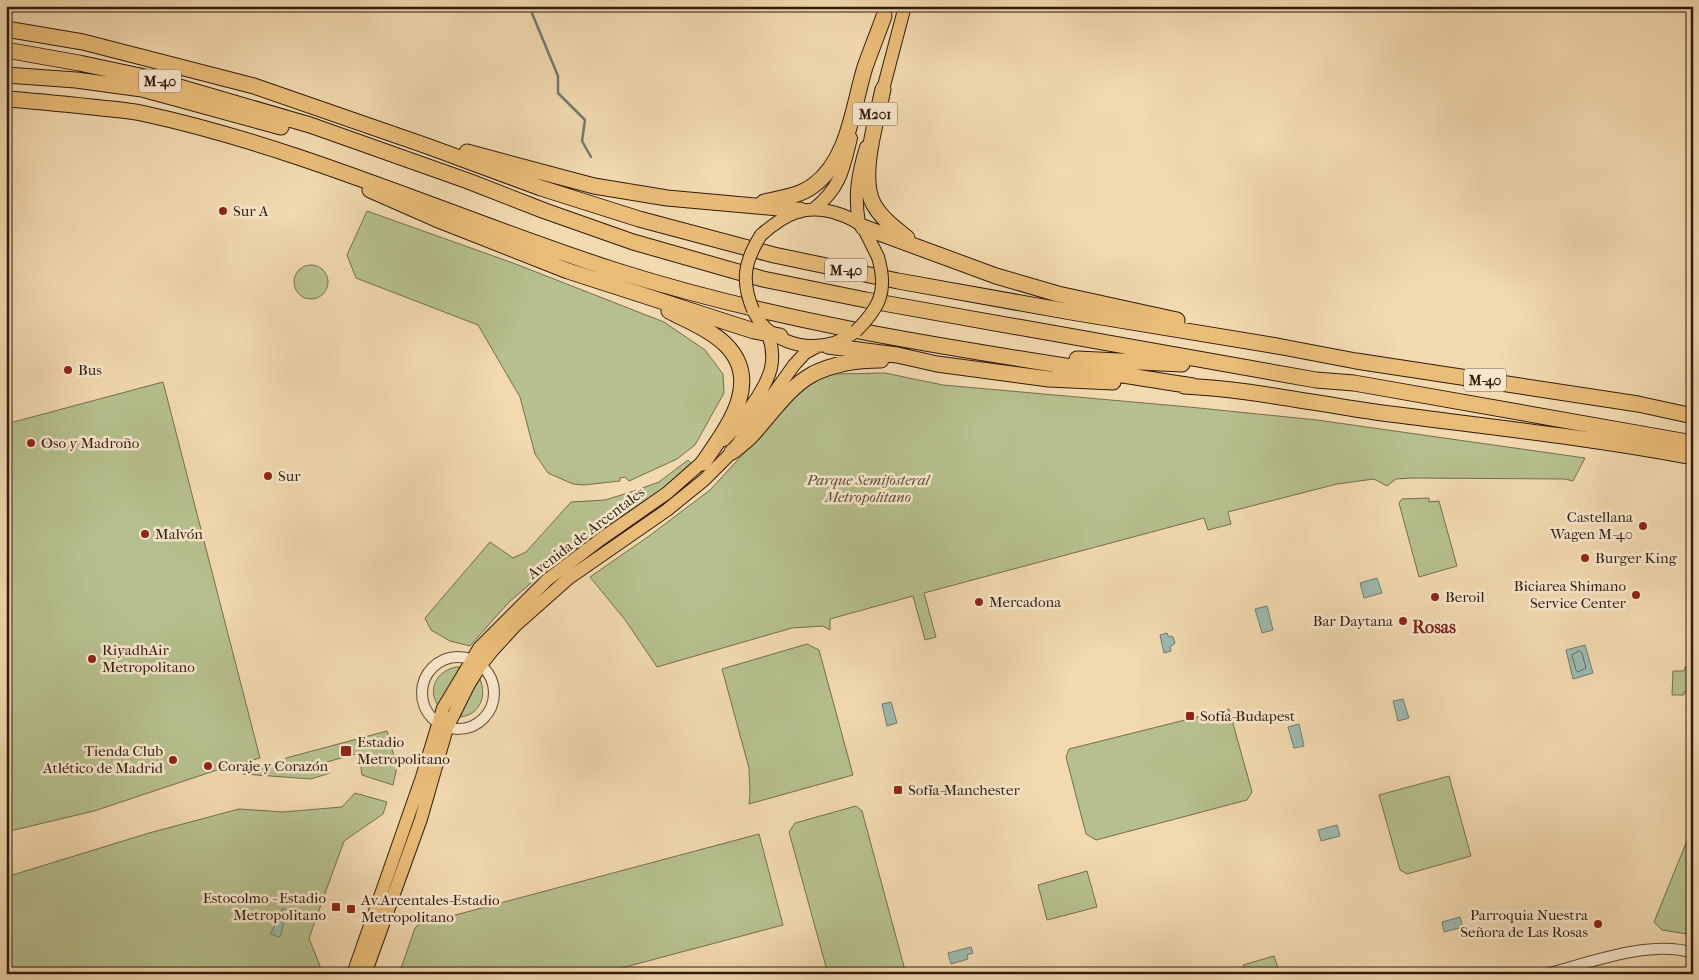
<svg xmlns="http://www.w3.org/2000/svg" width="1699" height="980" font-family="'IM FELL French Canon',serif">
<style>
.green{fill:#b6c08e;stroke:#736e4e}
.water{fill:#9cbab0;stroke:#717a6f}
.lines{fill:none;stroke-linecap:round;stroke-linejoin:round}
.shore{stroke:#666a5f;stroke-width:1}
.stream{stroke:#717a6f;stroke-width:2.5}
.minor-casing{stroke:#604a36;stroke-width:12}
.major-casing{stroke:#301b0e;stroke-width:14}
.highway-casing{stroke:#301b0e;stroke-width:17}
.minor{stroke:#f7e6cb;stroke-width:10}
.major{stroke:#e9bc78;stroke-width:12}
.highway{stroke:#e9bc78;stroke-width:15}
.major-bridge-casing{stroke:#301b0e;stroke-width:14;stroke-linecap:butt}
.major-bridge{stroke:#e9bc78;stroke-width:12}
.poi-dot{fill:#8f2418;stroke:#f7e6cb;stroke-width:2}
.labels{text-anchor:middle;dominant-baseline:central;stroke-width:5;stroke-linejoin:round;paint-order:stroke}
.shield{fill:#f7e6cb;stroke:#6c5847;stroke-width:1}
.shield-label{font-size:14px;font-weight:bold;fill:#301b0e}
.poi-label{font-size:15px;fill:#301b0e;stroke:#f7e6cb;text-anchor:start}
.park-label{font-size:15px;font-style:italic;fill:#584d34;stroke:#f7e6cb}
.street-label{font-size:15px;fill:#301b0e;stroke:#f7e6cb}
.quarter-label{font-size:18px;font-weight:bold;fill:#7a1f14;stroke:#f7e6cb}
</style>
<rect width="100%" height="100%" fill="#f2d9af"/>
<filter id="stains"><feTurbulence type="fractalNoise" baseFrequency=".004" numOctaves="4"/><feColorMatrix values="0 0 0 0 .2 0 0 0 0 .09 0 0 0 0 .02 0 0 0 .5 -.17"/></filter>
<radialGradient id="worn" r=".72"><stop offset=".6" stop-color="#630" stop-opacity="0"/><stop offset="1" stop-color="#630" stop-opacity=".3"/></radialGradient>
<path class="green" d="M 367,211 L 513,263 L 664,322 L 705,350 L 723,374 L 724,393 L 695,445 L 677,459 L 629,481 L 625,477 L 620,478 L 620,481 L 584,485 L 573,484 L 548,473 L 535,454 L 520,397 L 478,325 L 356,278 L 347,255 Z
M294 282a17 17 0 1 1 34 0a17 17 0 1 1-34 0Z
M 885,373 L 943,385 L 1189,407 L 1317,420 L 1585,458 L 1573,481 L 1565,479 L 1411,478 L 1396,479 L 1387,486 L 1374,479 L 1337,484 L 1228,512 L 1231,524 L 1208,530 L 1204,518 L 924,593 L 936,637 L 925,640 L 913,596 L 830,619 L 830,630 L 823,626 L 792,628 L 657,667 L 626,621 L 590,577 L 649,536 L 710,490 L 807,385 L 832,374 Z
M 163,382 L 260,758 L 223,768 L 94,811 L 6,832 L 6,424 Z
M 688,460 L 691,463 L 662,490 L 613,522 L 545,571 L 509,602 L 470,646 L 450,641 L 431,630 L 425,618 L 490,542 L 513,558 L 526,552 L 571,502 L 605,500 L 634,491 L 659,482 Z
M 1429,498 L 1429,502 L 1439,501 L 1457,566 L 1419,577 L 1399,503 L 1402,499 Z
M 807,644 L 819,650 L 853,775 L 749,804 L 750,793 L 749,768 L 722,669 Z
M 456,667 L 460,667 L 439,707 C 426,689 437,671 456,667 Z
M 1685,667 L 1693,668 L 1693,692 L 1684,692 L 1684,695 L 1672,695 L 1673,671 L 1684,671 Z
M 480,679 C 487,696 480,715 460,717 L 470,695 Z
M 1229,709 L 1252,792 L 1247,800 L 1096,840 L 1086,834 L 1066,757 L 1069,749 Z
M 387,731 L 397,767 L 393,785 L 362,775 L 359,753 L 327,762 L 330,773 L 311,779 L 243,774 L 282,762 L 286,758 Z
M 1449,776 L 1471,856 L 1407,874 L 1400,870 L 1379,795 Z
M 355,793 L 387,802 L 383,814 L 344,841 L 309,938 L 323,974 L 6,974 L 6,877 L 149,833 L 239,809 L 283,812 L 342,807 Z
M 856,806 L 862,811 L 906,974 L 828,974 L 789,832 L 795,823 Z
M 1693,826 L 1693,935 L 1662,930 L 1654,922 Z
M 759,834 L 783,925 L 599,974 L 399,974 L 415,928 L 418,925 Z
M 1087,871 L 1097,907 L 1047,920 L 1038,885 Z
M 1274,956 L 1280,974 L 1263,974 L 1261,969 L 1245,974 L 1243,965 Z"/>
<path class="water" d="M 1377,578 L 1382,593 L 1364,598 L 1360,583 Z
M 1267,606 L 1273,630 L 1262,633 L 1255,609 Z
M 1167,633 L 1168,636 L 1173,637 L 1175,643 L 1170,647 L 1171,651 L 1164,653 L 1160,635 Z
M 1585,645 L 1593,673 L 1573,679 L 1566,650 Z
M 1403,699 L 1409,718 L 1398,721 L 1393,701 Z
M 891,702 L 897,723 L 887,726 L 882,704 Z
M 1299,724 L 1304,746 L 1294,748 L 1288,727 Z
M 1337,825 L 1340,836 L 1321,841 L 1318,830 Z
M 283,908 L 286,910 L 281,935 L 279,937 L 271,934 L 271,933 Z
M 1460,917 L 1463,927 L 1444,932 L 1442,922 Z
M 971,947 L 973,953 L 967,955 L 968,959 L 951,964 L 948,953 Z"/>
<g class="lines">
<path class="shore" d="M 1580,651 L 1582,653 L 1586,668 L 1578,672 L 1576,670 L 1572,655 Z"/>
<path class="stream" d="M 529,6 L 558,76 L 558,93 L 585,120 L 582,141 L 591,157"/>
<g class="minor-casing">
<path id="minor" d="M422 693a36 36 0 1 1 72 0a36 36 0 1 1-72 0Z
M 1546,974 C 1588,963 1651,939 1693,953"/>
</g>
<g class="major-casing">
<path id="major" d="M 881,97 L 905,6
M 814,209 C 841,187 843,170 851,138
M 859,223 C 854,195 858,173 866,147
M 761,235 C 786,213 806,203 839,214 C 848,217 856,220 863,227 L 878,257
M 753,310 C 756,316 760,322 764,327 C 791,350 828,353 856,331
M 724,440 C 739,424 766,390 771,368 C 774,354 771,339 764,326
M 353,974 L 422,777 L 443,708 L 479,648 L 547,580 L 601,539 L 667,493 L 708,457
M 365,974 L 421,819 L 447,728 L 469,684 L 481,665 L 493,650 L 516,625 L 569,578 L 667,510 L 704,480 L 732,452 L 794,365 L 805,353 L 816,347"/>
</g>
<g class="highway-casing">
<path id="highway" d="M 6,29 L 83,42 L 254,86 L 427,146 L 541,188 L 639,219 L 774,255 L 898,281 L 1071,312 L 1277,346 L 1356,361 L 1638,404 L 1693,416
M 6,50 L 79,63 L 145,77 L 310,125 L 468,181 L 545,211 L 633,242 L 763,279 L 866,300 L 1316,380 L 1354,383 L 1693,443
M 6,75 L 76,80 L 142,89 L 281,127
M 883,89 C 877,119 858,178 874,205 C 882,219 895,228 907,238
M 6,99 C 35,101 64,104 92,107 C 108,109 125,110 141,113 C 304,148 456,219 614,270 C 802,330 999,355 1193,386
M 467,152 L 594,186 L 667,198 L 800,210
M 370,190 L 436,219 L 568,271 L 754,331 L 780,336
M 764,202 C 781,198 800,196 814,185 C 849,159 853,106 865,67 C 871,50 878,33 884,16
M 863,227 L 996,276 L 1058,294 L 1177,320
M 669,311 C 688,321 709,329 725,344 C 764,382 726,429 703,463
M 828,346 L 897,355 L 937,364 L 1049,379 L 1113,382
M 1077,359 L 1182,364
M 1184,386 C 1248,389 1311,403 1375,412 C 1481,426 1587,437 1693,457
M 732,452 C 738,447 745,442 750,437 C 770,416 787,388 813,374 C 835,363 858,360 881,360"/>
</g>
<use href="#minor" class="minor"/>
<use href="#major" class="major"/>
<use href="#highway" class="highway"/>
<g class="major-bridge-casing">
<path id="major-bridge" d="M 753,310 C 741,281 744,262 761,235
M 856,331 C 880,307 888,291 878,257"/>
</g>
<use href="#major-bridge" class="major-bridge"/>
</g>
<g class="poi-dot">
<circle cx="223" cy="211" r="5"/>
<circle cx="68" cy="370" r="5"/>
<circle cx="31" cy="443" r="5"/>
<circle cx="268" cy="476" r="5"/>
<circle cx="1643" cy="526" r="5"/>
<circle cx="145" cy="534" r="5"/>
<circle cx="1585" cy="558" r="5"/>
<circle cx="1636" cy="595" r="5"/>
<circle cx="1435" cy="597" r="5"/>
<circle cx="979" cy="602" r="5"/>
<circle cx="1403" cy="621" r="5"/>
<circle cx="92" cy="659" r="5"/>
<rect x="1185" y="711" width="10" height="10" rx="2.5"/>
<rect x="340" y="745" width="12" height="12" rx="2.5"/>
<circle cx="173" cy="760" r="5"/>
<circle cx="208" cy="766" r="5"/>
<rect x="893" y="785" width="10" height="10" rx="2.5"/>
<rect x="331" y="902" width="10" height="10" rx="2.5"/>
<rect x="346" y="904" width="10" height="10" rx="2.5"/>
<circle cx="1598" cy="924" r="5"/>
</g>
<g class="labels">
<g class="shield">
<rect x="139" y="69.5" width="42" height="23" rx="4"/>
<rect x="852.5" y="102.5" width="45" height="23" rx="4"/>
<rect x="825" y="258.5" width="42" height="23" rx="4"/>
<rect x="1464" y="368.5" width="42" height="23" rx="4"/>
</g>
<g class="shield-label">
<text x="160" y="81">M-40</text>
<text x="875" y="114">M201</text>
<text x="846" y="270">M-40</text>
<text x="1485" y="380">M-40</text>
</g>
<g class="poi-label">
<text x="233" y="211">Sur A</text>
<text x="78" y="370">Bus</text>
<text x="41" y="443">Oso y Madroño</text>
<text x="278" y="476">Sur</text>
<text x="1633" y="517" text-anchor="end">Castellana<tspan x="1633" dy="17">Wagen M-40</tspan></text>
<text x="155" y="534">Malvón</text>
<text x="1595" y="558">Burger King</text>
<text x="1626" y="586" text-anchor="end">Biciarea Shimano<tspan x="1626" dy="17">Service Center</tspan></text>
<text x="1445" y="597">Beroil</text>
<text x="989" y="602">Mercadona</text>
<text x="1393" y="621" text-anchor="end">Bar Daytana</text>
<text x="102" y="650">RiyadhAir<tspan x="102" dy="17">Metropolitano</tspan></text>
<text x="1200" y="716">Sofía-Budapest</text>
<text x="357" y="742">Estadio<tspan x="357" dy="17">Metropolitano</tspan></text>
<text x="163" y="751" text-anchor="end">Tienda Club<tspan x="163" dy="17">Atlético de Madrid</tspan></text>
<text x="218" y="766">Coraje y Corazón</text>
<text x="908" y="790">Sofía-Manchester</text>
<text x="326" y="898" text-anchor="end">Estocolmo - Estadio<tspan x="326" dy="17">Metropolitano</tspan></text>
<text x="361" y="900">Av.Arcentales-Estadio<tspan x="361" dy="17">Metropolitano</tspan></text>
<text x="1588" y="915" text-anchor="end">Parroquia Nuestra<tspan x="1588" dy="17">Señora de Las Rosas</tspan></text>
</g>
<g class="park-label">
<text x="868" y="480">Parque Semifosteral<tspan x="868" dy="17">Metropolitano</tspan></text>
</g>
<g class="street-label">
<text transform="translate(586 533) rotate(-37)">Avenida de Arcentales</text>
</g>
<g class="quarter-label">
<text x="1434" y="627">Rosas</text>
</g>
</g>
<rect width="1699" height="980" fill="none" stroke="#f2d9af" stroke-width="25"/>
<rect x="8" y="8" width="1684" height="965" fill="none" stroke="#301b0e" stroke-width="2.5"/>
<rect x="12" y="12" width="1674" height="955" fill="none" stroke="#301b0e"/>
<rect width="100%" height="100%" filter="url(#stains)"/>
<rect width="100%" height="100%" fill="url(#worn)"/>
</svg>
